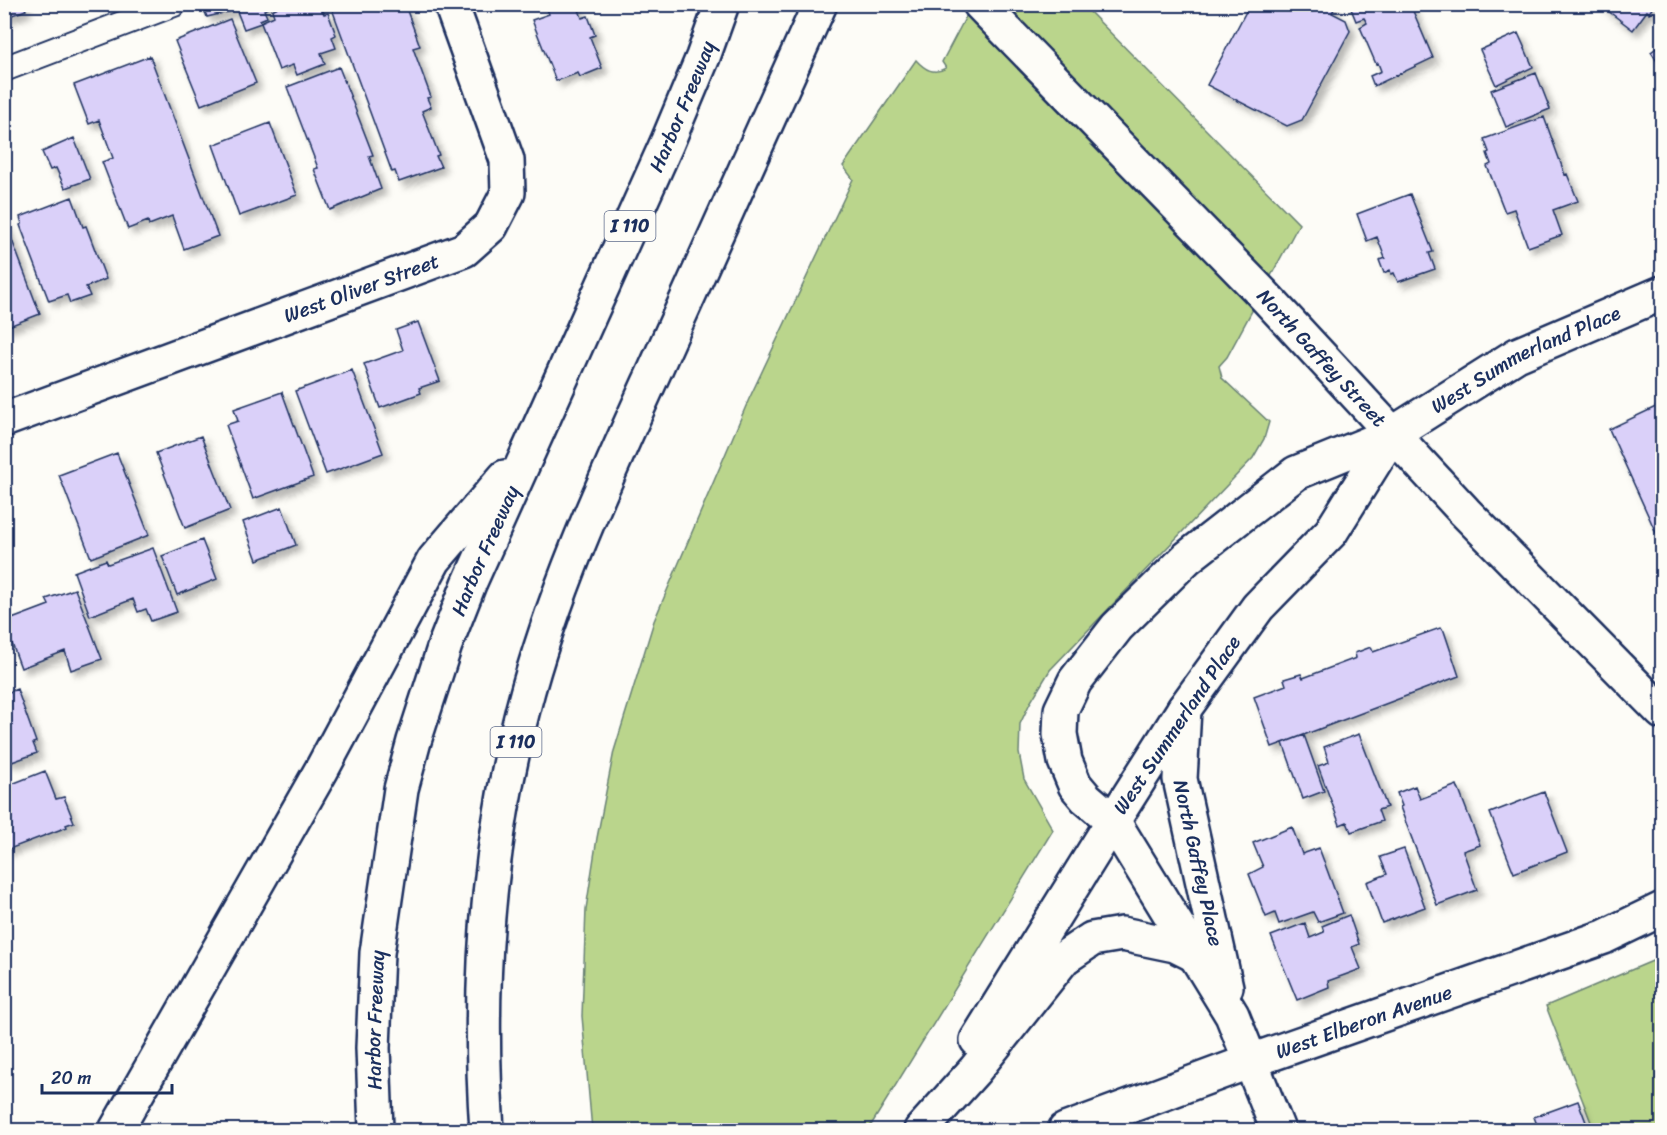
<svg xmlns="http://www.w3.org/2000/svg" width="1667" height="1135" font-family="Sriracha,sans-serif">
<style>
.green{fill:#bad58c;stroke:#6a8275;stroke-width:1.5}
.building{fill:#dad0f9;stroke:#1b2f5e;stroke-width:1.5;filter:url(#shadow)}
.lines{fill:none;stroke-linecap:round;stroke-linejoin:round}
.lane-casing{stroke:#1b2f5e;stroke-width:28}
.street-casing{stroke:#1b2f5e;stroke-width:38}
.secondary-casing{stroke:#1b2f5e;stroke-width:38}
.primary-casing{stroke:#1b2f5e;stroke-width:38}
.highway-casing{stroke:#1b2f5e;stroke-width:38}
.lane{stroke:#fdfcf7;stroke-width:24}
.street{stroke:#fdfcf7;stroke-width:33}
.secondary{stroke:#fdfcf7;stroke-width:33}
.primary{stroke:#fdfcf7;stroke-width:33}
.highway{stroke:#fdfcf7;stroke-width:33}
.labels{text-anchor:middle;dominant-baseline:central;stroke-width:4.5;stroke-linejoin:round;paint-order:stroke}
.shield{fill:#fdfcf7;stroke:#5f6c8c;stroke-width:1.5}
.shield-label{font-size:18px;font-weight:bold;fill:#1b2f5e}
.street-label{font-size:20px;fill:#1b2f5e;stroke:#fdfcf7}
</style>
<defs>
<filter id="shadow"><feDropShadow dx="5.5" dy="5.5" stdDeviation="3" flood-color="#0004"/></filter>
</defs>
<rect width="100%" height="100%" fill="#fdfcf7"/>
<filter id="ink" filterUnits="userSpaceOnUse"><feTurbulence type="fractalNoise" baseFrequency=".0167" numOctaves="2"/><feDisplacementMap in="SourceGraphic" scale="12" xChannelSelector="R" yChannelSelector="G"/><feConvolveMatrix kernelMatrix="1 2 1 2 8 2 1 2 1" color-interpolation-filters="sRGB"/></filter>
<g filter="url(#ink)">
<path class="green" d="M 972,5 L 1083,5 L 1299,224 L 1227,357 L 1219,366 L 1222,378 L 1269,422 L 1264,439 L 1253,458 L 1050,670 L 1030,703 L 1020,724 L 1019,753 L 1024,779 L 1053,830 L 868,1130 L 592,1130 L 582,1016 L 586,909 L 597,838 L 614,751 L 654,621 L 749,399 L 853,179 L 843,166 L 916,60 C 925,70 934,75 946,68 L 942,62 Z
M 1662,957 L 1662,1130 L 1594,1130 L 1546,1006 Z"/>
<path class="building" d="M 4,4 L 23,4 L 26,10 L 4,18 Z
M 202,4 L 230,4 L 232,11 L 207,17 Z
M 230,4 L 271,4 L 272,7 L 264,10 L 267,17 L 260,20 L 261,22 L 274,16 L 272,10 L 284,4 L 320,4 L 324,14 L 328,13 L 336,35 L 332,37 L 336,48 L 321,53 L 325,64 L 297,75 L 293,65 L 279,70 L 261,23 L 244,29 L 236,9 L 232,11 Z
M 344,4 L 401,4 L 403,9 L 406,8 L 420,46 L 413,48 L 431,97 L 427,98 L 431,107 L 422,111 L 439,155 L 436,156 L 441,167 L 399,182 L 395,171 L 392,172 L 332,9 Z
M 545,4 L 577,4 L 582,18 L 588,16 L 595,35 L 590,37 L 602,68 L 580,77 L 578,73 L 556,81 L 532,20 L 549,14 Z
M 1250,4 L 1330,4 L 1335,7 L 1332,13 L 1346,20 L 1350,31 L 1302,120 L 1287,126 L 1207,85 Z
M 1349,4 L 1399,4 L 1401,8 L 1410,4 L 1433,58 L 1374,86 L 1370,76 L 1381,71 L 1378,63 L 1376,64 L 1360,27 L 1367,23 L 1364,18 L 1356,21 Z
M 1599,4 L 1655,4 L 1649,13 L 1647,11 L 1633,30 Z
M 230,19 L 256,83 L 201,105 L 175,41 Z
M 1518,33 L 1533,67 L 1496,85 L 1480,50 Z
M 1662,44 L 1662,69 L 1651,52 Z
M 150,56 L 218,236 L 184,249 L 172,216 L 149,225 L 148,221 L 128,229 L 102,162 L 113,158 L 99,120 L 89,124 L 74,85 Z
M 339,67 L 373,155 L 369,156 L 381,189 L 330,210 L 314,169 L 318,168 L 287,87 Z
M 1536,73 L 1550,109 L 1506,127 L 1491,90 Z
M 1544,117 L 1565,175 L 1567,174 L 1578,201 L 1553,210 L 1562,235 L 1528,247 L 1514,209 L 1505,212 L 1487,166 L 1491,164 L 1487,153 L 1489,152 L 1484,139 Z
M 270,123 L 297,195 L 239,216 L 213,145 Z
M 74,138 L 90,179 L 65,188 L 56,168 L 50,170 L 42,152 Z
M 1410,194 L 1433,252 L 1429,253 L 1435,269 L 1398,282 L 1394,273 L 1391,274 L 1390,270 L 1384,273 L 1379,260 L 1385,258 L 1377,237 L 1367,241 L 1357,214 Z
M 72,197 L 83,227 L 86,226 L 106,279 L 86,287 L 90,296 L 70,303 L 67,295 L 49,301 L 20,225 L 22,224 L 20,217 Z
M 4,219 L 40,314 L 4,328 Z
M 418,322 L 440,381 L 419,388 L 421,393 L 380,408 L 364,364 L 403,350 L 396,330 Z
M 352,370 L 383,453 L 326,474 L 295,391 Z
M 282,392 L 313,477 L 253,499 L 226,425 L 238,421 L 234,409 Z
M 1662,404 L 1662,546 L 1609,429 Z
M 201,436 L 230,510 L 185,528 L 156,453 Z
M 117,453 L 149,535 L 91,558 L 59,475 Z
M 282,507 L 296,545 L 257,560 L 243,522 Z
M 202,540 L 217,579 L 177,595 L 162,556 Z
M 153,548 L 177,612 L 151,621 L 146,609 L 138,612 L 133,599 L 90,616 L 74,572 L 106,560 L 108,564 Z
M 75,589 L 102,659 L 71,670 L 65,651 L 21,668 L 4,622 L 49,605 L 46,599 Z
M 1440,628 L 1444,631 L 1459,676 L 1272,747 L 1254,697 L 1286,685 L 1284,679 L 1301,674 L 1303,678 L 1356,658 L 1355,653 L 1371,647 L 1373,652 Z
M 17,689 L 36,742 L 33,743 L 37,753 L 12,762 L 10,759 L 4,761 L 4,694 Z
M 1359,734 L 1387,807 L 1378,810 L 1382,821 L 1351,832 L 1347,822 L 1340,825 L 1318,766 L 1329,762 L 1324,747 Z
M 1304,735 L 1324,791 L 1303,799 L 1283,743 Z
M 45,771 L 56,799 L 64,797 L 74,822 L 66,825 L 67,827 L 4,851 L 4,787 Z
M 1457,785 L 1480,845 L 1463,851 L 1477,890 L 1437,905 L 1400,807 L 1402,806 L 1397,793 L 1415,786 L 1420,799 Z
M 1544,792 L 1567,852 L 1514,873 L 1490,813 Z
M 1292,827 L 1302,854 L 1319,848 L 1343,913 L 1318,922 L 1313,912 L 1279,924 L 1275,913 L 1266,917 L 1249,874 L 1263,867 L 1253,843 Z
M 1404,849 L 1425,907 L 1382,923 L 1367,882 L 1387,874 L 1380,857 Z
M 1349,915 L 1359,944 L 1352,947 L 1361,969 L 1328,981 L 1329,987 L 1297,1000 L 1271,936 L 1305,923 L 1310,938 L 1324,932 L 1322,926 Z
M 1578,1101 L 1589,1130 L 1539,1130 L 1534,1117 Z"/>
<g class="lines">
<g class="lane-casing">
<path id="lane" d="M 4,69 L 174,4"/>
</g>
<g class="street-casing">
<g id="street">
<path id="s1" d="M 4,420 L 464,250 L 491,226 L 508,193 L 507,160 L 451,4"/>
<path id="s2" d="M 1184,709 L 1180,779 L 1226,987"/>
<path d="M 1113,821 L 1232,1015 L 1278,1130"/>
<path id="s3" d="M 1065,1130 L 1251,1061 L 1604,937 L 1662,909"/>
</g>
</g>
<g class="secondary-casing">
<g id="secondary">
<path id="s4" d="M 1392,434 L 1331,532 L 1258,607 L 1184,709 L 1113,821 L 1086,798 L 1075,785 L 1065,761 L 1060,734 L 1061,710 L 1075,681 L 1117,627 L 1187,558 L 1296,473 L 1392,434 L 1517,355 L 1662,293"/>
</g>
</g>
<g class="primary-casing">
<g id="primary">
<path id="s5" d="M 980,4 L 1262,293 L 1465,512 L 1662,712"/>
</g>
</g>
<g class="highway-casing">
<g id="highway">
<path d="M 977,1040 L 1113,821"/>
<path d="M 116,1130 L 322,769 L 434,560 L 505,477"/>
<path id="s6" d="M 376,1130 L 373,1048 L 377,953 L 401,789 L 414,741 L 445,645 L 469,584 L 667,143 L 703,57 L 722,4"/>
<path d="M 487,1130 C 477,988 487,848 523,709 C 553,592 605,480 655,370 C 710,248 765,126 820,4"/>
<path d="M 921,1130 L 975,1070 L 1064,958 L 1092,939 L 1122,934 L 1175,945 L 1197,956"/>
</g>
</g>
<use href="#lane" class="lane"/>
<use href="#street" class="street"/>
<use href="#secondary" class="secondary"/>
<use href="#primary" class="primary"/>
<use href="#highway" class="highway"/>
</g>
</g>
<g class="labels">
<g class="shield">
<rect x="604.5" y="211" width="51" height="30" rx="4.5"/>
<rect x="490.5" y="727" width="51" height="30" rx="4.5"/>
</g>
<g class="shield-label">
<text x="630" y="226">I 110</text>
<text x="516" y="742">I 110</text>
</g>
<g class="street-label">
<text stroke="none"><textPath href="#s6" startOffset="1082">Harbor Freeway</textPath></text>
<text stroke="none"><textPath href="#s1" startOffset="381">West Oliver Street</textPath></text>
<text stroke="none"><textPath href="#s5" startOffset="492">North Gaffey Street</textPath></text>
<text stroke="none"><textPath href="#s4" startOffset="1203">West Summerland Place</textPath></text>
<text stroke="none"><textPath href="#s6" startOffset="596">Harbor Freeway</textPath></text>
<text transform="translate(1177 725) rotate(-56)">West Summerland Place</text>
<text stroke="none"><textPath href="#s2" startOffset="156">North Gaffey Place</textPath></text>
<text stroke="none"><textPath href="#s6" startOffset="110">Harbor Freeway</textPath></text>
<text stroke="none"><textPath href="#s3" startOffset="318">West Elberon Avenue</textPath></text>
</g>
</g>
<rect width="1667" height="1135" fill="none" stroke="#fdfcf7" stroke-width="24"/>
<rect x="12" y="12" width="1643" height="1111" fill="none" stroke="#1b2f5e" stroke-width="2" filter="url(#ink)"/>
<path d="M42 1084v9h130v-9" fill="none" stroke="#1b2f5e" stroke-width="3"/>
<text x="51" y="1084" font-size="18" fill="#1b2f5e" stroke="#fdfcf7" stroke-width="4.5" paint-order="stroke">20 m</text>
</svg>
